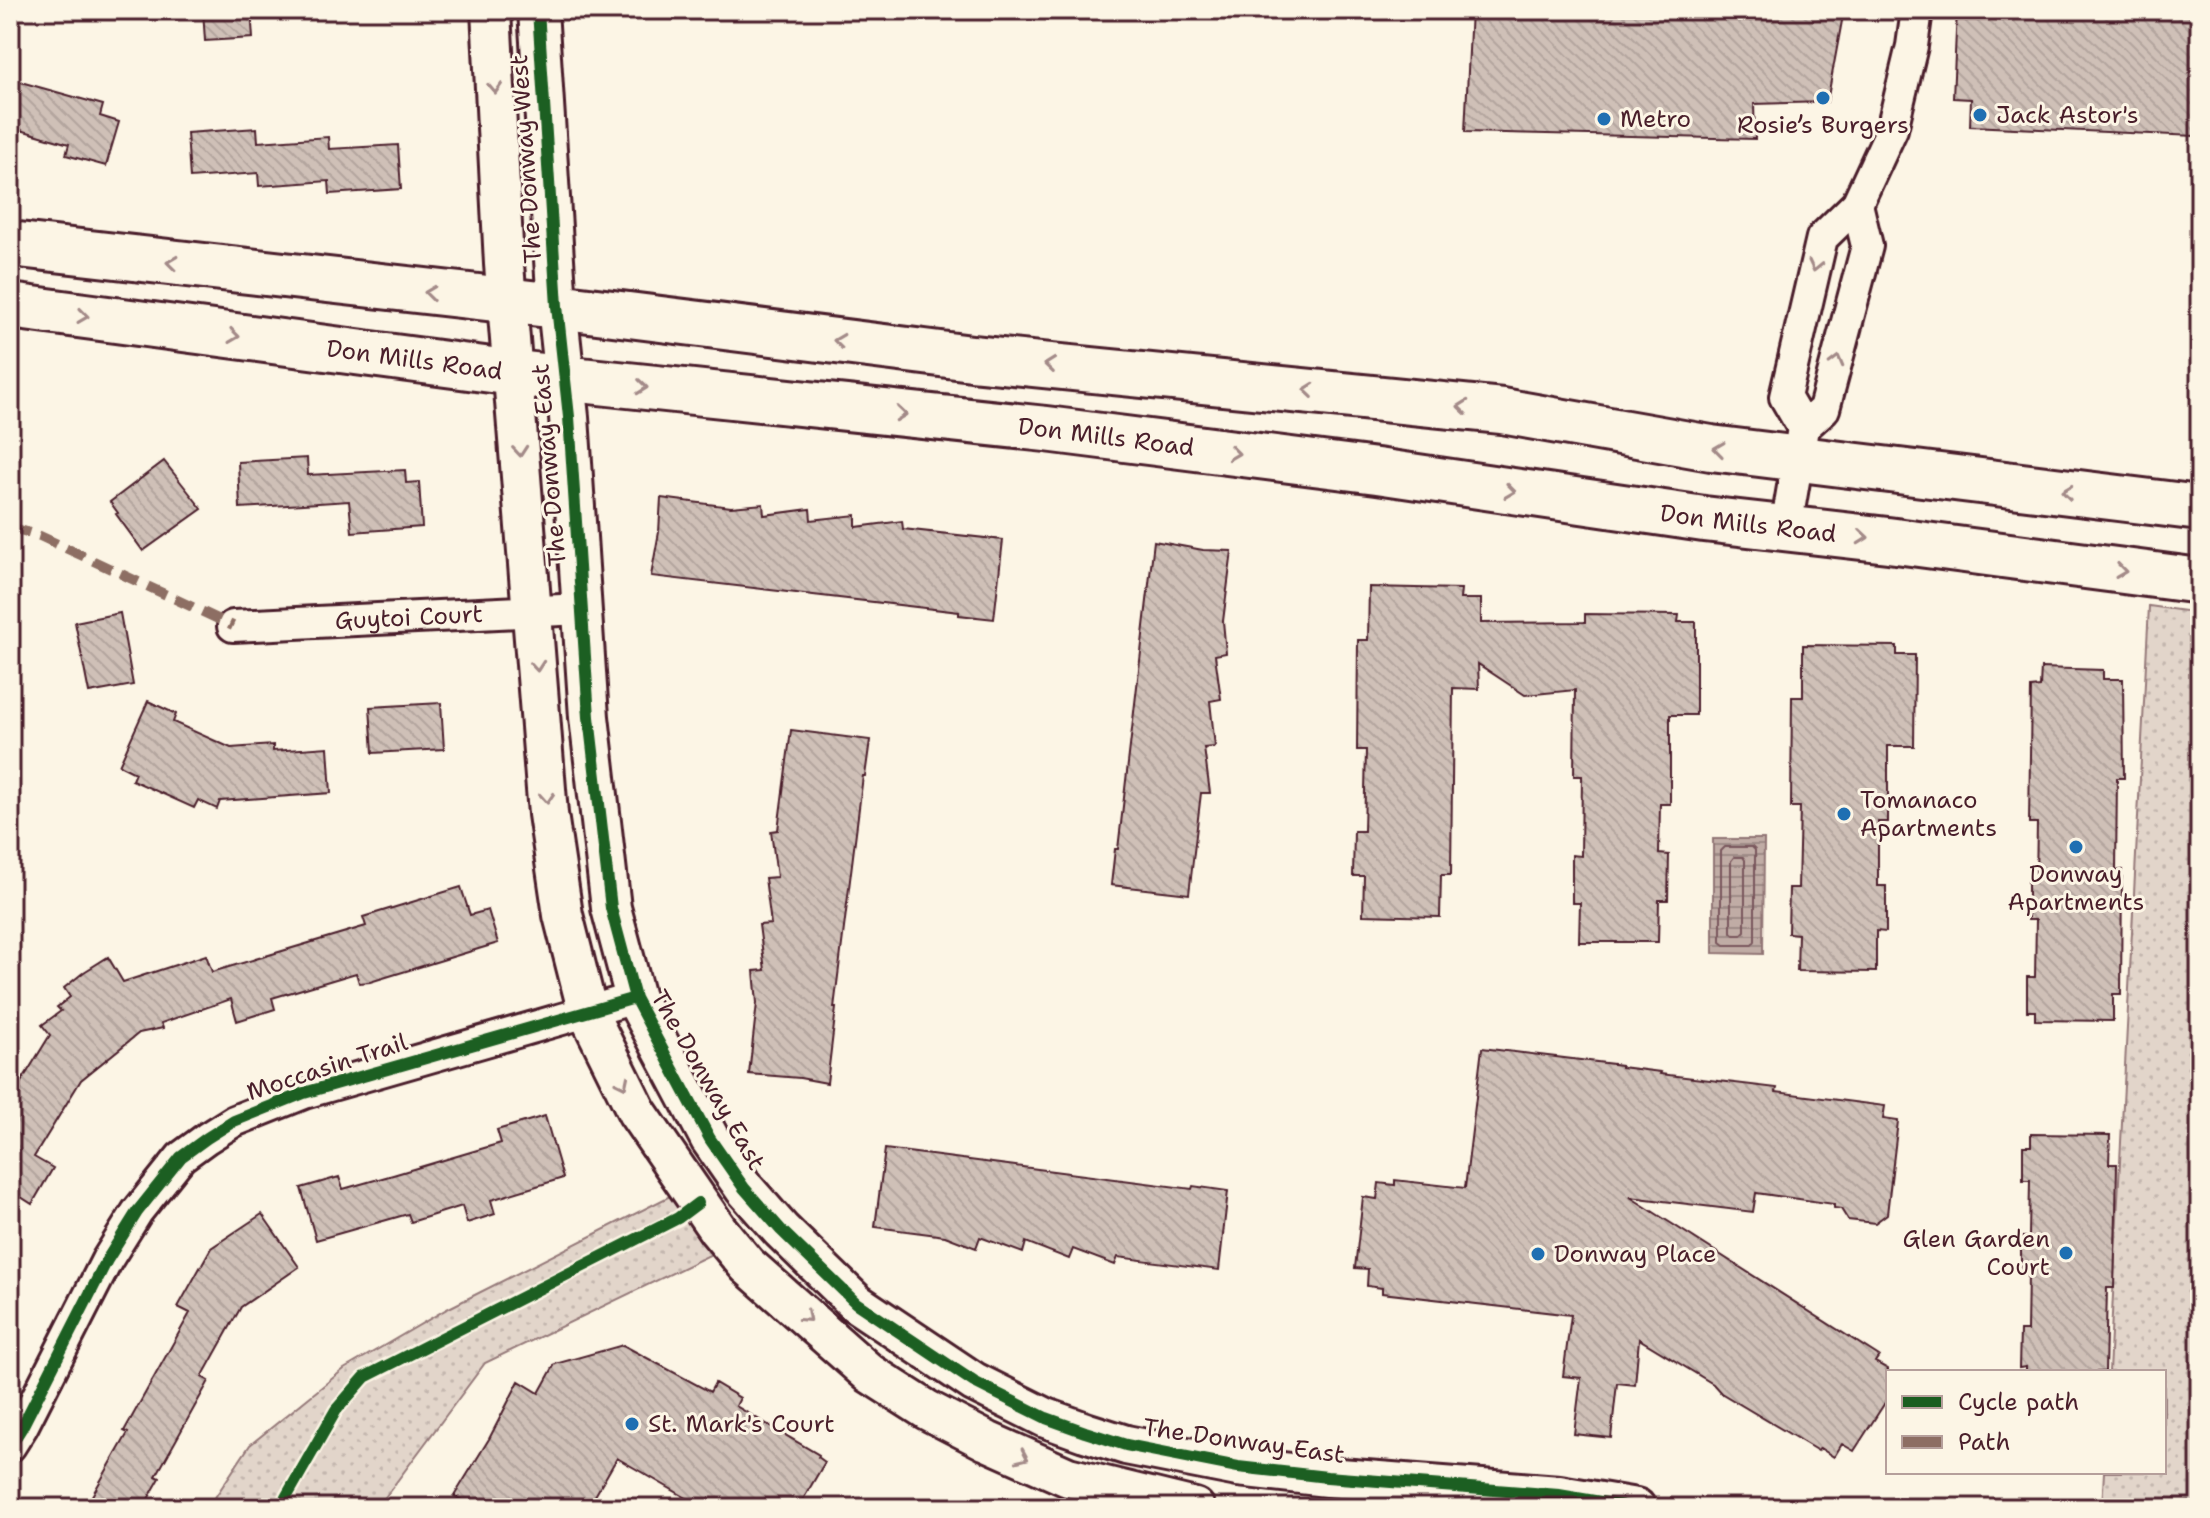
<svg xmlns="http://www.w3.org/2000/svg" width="2210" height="1518" font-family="'Shantell Sans',sans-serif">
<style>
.green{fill:url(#green-dots);stroke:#967a7a;stroke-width:2}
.water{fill:url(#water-rules);stroke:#917474;stroke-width:2}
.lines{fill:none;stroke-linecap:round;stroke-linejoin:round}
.shore{stroke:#79575c;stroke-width:2}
.building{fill:url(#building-back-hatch);stroke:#4a1f2b;stroke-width:2}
.minor-casing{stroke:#4a1f2b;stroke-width:36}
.tertiary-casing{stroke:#4a1f2b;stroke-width:44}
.secondary-casing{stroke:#4a1f2b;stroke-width:50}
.minor{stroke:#fcf5e5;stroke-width:30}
.tertiary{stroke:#fcf5e5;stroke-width:38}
.secondary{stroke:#fcf5e5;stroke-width:44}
.quiet{stroke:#8d6e63;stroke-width:10;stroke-dasharray:20 10;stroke-linecap:butt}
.cycleway-casing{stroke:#fcf5e5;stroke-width:17}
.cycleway{stroke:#1b5e20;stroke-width:12}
.oneway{stroke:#a38a88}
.poi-dot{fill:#1f6fb2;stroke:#fcf5e5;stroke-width:3}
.labels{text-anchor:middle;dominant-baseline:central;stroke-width:6;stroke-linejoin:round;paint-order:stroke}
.poi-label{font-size:24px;fill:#4a1f2b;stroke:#fcf5e5;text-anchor:start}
.street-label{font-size:24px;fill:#4a1f2b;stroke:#fcf5e5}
</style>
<defs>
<pattern id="green-dots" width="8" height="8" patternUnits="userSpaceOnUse" patternTransform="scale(2)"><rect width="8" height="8" fill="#e2d5ca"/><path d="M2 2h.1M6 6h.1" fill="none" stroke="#c3b6ae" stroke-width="1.8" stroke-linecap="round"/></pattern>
<pattern id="water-rules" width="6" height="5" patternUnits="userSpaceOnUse" patternTransform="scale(2)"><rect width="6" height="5" fill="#c0aca5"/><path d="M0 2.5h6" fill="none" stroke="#9e8b87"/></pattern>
<pattern id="building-back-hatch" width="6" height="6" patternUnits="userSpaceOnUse" patternTransform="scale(2)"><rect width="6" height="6" fill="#cfc0b7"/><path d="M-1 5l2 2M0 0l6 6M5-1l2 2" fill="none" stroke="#b3a59e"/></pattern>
</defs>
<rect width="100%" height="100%" fill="#fcf5e5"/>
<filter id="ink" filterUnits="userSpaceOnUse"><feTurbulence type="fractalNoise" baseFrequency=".0125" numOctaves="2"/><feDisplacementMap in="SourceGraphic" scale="16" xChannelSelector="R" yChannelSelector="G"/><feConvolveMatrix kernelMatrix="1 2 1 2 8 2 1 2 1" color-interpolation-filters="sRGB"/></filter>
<g filter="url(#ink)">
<path class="green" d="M 2149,606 L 2200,613 L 2200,1508 L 2102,1508 L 2104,1472 L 2164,1472 L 2164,1372 L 2109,1372 Z
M 670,1196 L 716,1252 L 485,1363 L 377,1508 L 208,1508 L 250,1445 L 344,1369 L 447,1309 Z"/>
<path class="water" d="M 1713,839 L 1764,839 L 1763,954 L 1713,953 Z"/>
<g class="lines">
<path class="shore" d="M 1725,847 L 1752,847 L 1755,850 L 1755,941 L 1752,945 L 1725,945 L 1721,942 L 1721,851 Z
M 1734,857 L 1743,857 L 1745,860 L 1745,931 L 1741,935 L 1734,935 L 1731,932 L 1731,861 Z"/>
</g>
<path class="building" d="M 203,10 L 251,10 L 253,38 L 205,41 Z
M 1471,10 L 1844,10 L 1827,102 L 1754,104 L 1755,139 L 1465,132 Z
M 1957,10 L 2200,10 L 2195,136 L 1970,126 L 1971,99 L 1953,98 Z
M 10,79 L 103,105 L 100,116 L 119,122 L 106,166 L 66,155 L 69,144 L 10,127 Z
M 257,128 L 258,142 L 328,137 L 329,149 L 398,145 L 401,189 L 330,194 L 329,181 L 259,186 L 258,173 L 190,178 L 187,133 Z
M 307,458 L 308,475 L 405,470 L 406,483 L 419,482 L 422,527 L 352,532 L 349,501 L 240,508 L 238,462 Z
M 164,461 L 202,509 L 143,551 L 116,514 L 118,513 L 110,502 Z
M 661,498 L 731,507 L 763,504 L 764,515 L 810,509 L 811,520 L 856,515 L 856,527 L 902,521 L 903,529 L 1003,540 L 994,619 L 959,615 L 959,612 L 651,576 L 659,532 Z
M 1154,541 L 1203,550 L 1232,551 L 1223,621 L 1226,653 L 1215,655 L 1221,699 L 1210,701 L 1215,747 L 1204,748 L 1210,793 L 1201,793 L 1189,894 L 1111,885 L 1115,849 L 1118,849 Z
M 1369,587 L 1461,589 L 1460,599 L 1481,599 L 1481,623 L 1585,622 L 1585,614 L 1679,615 L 1678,622 L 1696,622 L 1696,715 L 1670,715 L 1670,804 L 1660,804 L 1659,854 L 1669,855 L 1668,900 L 1659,900 L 1658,942 L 1579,942 L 1580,903 L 1572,903 L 1572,855 L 1581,856 L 1582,776 L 1574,776 L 1575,690 L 1525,695 L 1478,664 L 1479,689 L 1453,688 L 1451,875 L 1441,875 L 1440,917 L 1363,915 L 1364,876 L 1353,876 L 1354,831 L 1364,831 L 1366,750 L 1357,750 L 1358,640 L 1368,640 Z
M 120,613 L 133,685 L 89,693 L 75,622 Z
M 1803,645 L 1897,646 L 1897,655 L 1915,655 L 1914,746 L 1888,746 L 1888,822 L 1878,822 L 1878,886 L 1886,886 L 1886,932 L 1876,931 L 1876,972 L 1797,971 L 1798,934 L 1788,933 L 1789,888 L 1798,888 L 1800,807 L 1791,807 L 1792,697 L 1803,697 Z
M 2041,668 L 2103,670 L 2103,679 L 2123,679 L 2124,778 L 2117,778 L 2116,871 L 2122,870 L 2121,994 L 2113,994 L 2113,1021 L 2035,1020 L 2035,1011 L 2027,1011 L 2027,977 L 2035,977 L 2036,920 L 2028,920 L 2028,881 L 2036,881 L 2037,823 L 2029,823 L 2031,688 L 2040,687 Z
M 148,701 L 176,714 L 173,722 L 231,748 L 273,745 L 273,751 L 328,747 L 331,793 L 220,801 L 217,809 L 198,800 L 194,808 L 132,780 L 135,773 L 119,765 Z
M 441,703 L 444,749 L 373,753 L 370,707 Z
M 791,730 L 870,740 L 865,776 L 863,776 L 834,1008 L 836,1008 L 827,1083 L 800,1078 L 749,1074 L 757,1003 L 754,971 L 765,970 L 759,925 L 771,924 L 765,878 L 777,877 L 771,831 L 778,830 Z
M 461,887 L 470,915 L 488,910 L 498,943 L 370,982 L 359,983 L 356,973 L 272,998 L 275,1009 L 237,1021 L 231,999 L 161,1023 L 163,1028 L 139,1033 L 81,1080 L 34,1157 L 53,1168 L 32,1204 L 13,1192 L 10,1197 L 10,1100 L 50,1035 L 42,1025 L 61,1011 L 57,1007 L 70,997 L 64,988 L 84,972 L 108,957 L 123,982 L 206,955 L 212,972 L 366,926 L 363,917 Z
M 1482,1048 L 1621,1065 L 1621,1067 L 1661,1072 L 1660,1074 L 1777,1088 L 1776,1092 L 1885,1106 L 1883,1119 L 1898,1121 L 1887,1214 L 1875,1223 L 1848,1220 L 1841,1209 L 1834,1208 L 1834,1204 L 1756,1193 L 1753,1212 L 1630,1197 L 1879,1356 L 1875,1362 L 1888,1369 L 1888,1398 L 1854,1451 L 1842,1444 L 1834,1457 L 1820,1448 L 1818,1451 L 1721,1393 L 1713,1384 L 1639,1339 L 1635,1385 L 1617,1383 L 1611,1438 L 1574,1434 L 1581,1378 L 1563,1376 L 1571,1315 L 1382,1293 L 1382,1288 L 1367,1286 L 1368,1269 L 1355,1268 L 1363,1197 L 1377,1199 L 1379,1183 L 1395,1185 L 1395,1180 L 1465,1188 Z
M 545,1116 L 563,1178 L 491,1200 L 495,1214 L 467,1223 L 462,1206 L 411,1222 L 408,1214 L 316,1240 L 301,1188 L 339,1177 L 343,1189 L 393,1175 L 501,1143 L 497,1130 Z
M 2031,1134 L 2110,1135 L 2109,1164 L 2117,1164 L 2116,1212 L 2114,1288 L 2107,1288 L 2105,1372 L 2026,1372 L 2026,1367 L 2019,1368 L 2020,1331 L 2027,1331 L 2028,1273 L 2021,1273 L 2021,1237 L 2029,1237 L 2030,1180 L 2023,1180 L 2023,1146 L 2031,1146 Z
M 885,1149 L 1192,1189 L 1193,1186 L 1228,1191 L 1219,1270 L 1118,1257 L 1115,1265 L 1073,1249 L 1069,1259 L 1026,1242 L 1023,1253 L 980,1237 L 976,1248 L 945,1236 L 875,1227 Z
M 262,1214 L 299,1267 L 241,1307 L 202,1377 L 209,1381 L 156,1476 L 160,1478 L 143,1508 L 85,1508 L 128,1433 L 124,1431 L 190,1313 L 178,1307 L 211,1248 Z
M 623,1345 L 710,1392 L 715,1383 L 740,1398 L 736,1406 L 819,1455 L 818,1457 L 825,1462 L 798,1508 L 704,1508 L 617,1458 L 588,1508 L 477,1508 L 454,1496 L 489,1439 L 519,1381 L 539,1393 L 555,1364 Z"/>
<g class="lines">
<g class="minor-casing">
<g id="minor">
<path d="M 1803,428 L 1785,397 L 1822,238 L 1857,204 L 1892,129 L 1912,46 L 1917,10"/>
<path d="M 1786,528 L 1803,428 L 1824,409 L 1867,246 L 1857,204"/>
<path id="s1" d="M 233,626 L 582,609"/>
<path d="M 10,1446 L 22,1427 L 107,1260 L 137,1212 L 181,1157 L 207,1138 L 234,1121 L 304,1093 L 635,998"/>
</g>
</g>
<g class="tertiary-casing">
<path id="tertiary" d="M 491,10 L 504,264 L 548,814 L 563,915 L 588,1013 L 637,1112 L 718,1230 L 747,1265 L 869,1373 L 927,1410 L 987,1441 L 1068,1477 L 1195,1508
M 538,10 L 557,306 L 569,417 L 589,717 L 611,908 L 635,998 L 710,1139 L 744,1188 L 781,1230 L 856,1303 L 974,1382 L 1046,1418 L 1085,1432 L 1126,1445 L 1238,1467 L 1327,1477 L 1559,1495 L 1636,1508"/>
</g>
<g class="secondary-casing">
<g id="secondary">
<path d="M 10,244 L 557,306 L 972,358 L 1502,411 L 1711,448 L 2200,508"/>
<path id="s2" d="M 10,306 L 514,373 L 1046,429 L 1377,471 L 1704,519 L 1888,540 L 2200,581"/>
</g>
</g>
<use href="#minor" class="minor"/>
<use href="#tertiary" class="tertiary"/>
<use href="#secondary" class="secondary"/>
<path class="quiet" d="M 10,527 L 40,536 L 233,626"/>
<g class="cycleway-casing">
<path id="cycleway" d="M 538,10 L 557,306 L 569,417 L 589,717 L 611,908 L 635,998 L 710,1139 L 744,1188 L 781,1230 L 856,1303 L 974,1382 L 1046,1418 L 1085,1432 L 1126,1445 L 1238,1467 L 1327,1477 L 1559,1495 L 1636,1508
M 10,1446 L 22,1427 L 107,1260 L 137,1212 L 181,1157 L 207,1138 L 234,1121 L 304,1093 L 635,998
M 280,1508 L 336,1410 L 365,1377 L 678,1218 L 698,1203"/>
</g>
<use href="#cycleway" class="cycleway"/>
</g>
<defs><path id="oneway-chevron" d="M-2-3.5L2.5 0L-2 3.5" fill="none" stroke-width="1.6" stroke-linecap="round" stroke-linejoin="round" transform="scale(2)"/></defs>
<g class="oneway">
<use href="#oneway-chevron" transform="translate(495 88) rotate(87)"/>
<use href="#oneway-chevron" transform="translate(172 263) rotate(-173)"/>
<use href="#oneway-chevron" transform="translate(1815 266) rotate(103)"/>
<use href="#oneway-chevron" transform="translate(430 293) rotate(-173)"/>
<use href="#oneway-chevron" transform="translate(83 316) rotate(8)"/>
<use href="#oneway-chevron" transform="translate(234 336) rotate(8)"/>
<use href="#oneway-chevron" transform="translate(839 341) rotate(-173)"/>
<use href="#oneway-chevron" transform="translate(1837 361) rotate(-75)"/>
<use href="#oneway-chevron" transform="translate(1050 365) rotate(-174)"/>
<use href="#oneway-chevron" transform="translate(642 387) rotate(6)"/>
<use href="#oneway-chevron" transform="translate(1309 390) rotate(-174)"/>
<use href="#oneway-chevron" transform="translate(1463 407) rotate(-174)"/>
<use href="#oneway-chevron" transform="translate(901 414) rotate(6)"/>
<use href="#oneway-chevron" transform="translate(1719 449) rotate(-172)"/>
<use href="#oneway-chevron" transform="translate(520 451) rotate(85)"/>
<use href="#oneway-chevron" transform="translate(1234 453) rotate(7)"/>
<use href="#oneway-chevron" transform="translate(1510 491) rotate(8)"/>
<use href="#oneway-chevron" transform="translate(2067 492) rotate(-173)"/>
<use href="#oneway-chevron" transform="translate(1863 537) rotate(6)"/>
<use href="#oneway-chevron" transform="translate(2121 571) rotate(8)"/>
<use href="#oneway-chevron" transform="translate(537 666) rotate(85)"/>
<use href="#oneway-chevron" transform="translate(547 798) rotate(86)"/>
<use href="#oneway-chevron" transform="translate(623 1083) rotate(64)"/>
<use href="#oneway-chevron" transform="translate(806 1317) rotate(42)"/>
<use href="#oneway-chevron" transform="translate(1023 1457) rotate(24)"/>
</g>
</g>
<g class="poi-dot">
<circle cx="1823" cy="98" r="8"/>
<circle cx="1980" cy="115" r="8"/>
<circle cx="1604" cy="119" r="8"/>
<circle cx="1844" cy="814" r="8"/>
<circle cx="2076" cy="847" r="8"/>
<circle cx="2066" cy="1253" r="8"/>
<circle cx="1538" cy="1254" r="8"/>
<circle cx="632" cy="1424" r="8"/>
</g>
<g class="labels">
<g class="poi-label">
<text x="1996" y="115">Jack Astor's</text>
<text x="1620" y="119">Metro</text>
<text x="1823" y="125" text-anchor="middle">Rosie’s Burgers</text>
<text x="1860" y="800">Tomanaco<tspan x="1860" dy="28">Apartments</tspan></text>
<text x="2076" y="874" text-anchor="middle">Donway<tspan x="2076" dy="28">Apartments</tspan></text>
<text x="2050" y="1239" text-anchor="end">Glen Garden<tspan x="2050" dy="28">Court</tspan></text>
<text x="1554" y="1254">Donway Place</text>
<text x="648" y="1424">St. Mark's Court</text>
</g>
<g class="street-label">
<text transform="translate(526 159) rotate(-94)">The Donway West</text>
<text stroke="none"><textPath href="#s2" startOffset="408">Don Mills Road</textPath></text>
<text stroke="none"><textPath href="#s2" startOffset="1104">Don Mills Road</textPath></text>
<text transform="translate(549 465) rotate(-95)">The Donway East</text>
<text stroke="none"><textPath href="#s2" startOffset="1752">Don Mills Road</textPath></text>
<text stroke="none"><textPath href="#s1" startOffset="176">Guytoi Court</textPath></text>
<text transform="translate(327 1067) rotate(-18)">Moccasin Trail</text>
<text transform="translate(708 1080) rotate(60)">The Donway East</text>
<text transform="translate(1244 1441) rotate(8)">The Donway East</text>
</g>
</g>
<rect width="2210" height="1518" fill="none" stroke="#fcf5e5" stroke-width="40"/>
<rect x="20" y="20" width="2170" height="1478" fill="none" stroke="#4a1f2b" stroke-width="3" filter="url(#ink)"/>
<rect x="1886" y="1370" width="280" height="104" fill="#fcf5e5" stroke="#b59f9b" stroke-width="2"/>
<rect x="1902" y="1396" width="40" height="12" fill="#1b5e20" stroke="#b59f9b" stroke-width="2"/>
<text x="1958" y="1410" font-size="24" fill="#4a1f2b">Cycle path</text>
<rect x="1902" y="1436" width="40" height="12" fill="#8d6e63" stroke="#b59f9b" stroke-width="2"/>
<text x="1958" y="1450" font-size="24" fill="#4a1f2b">Path</text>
</svg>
